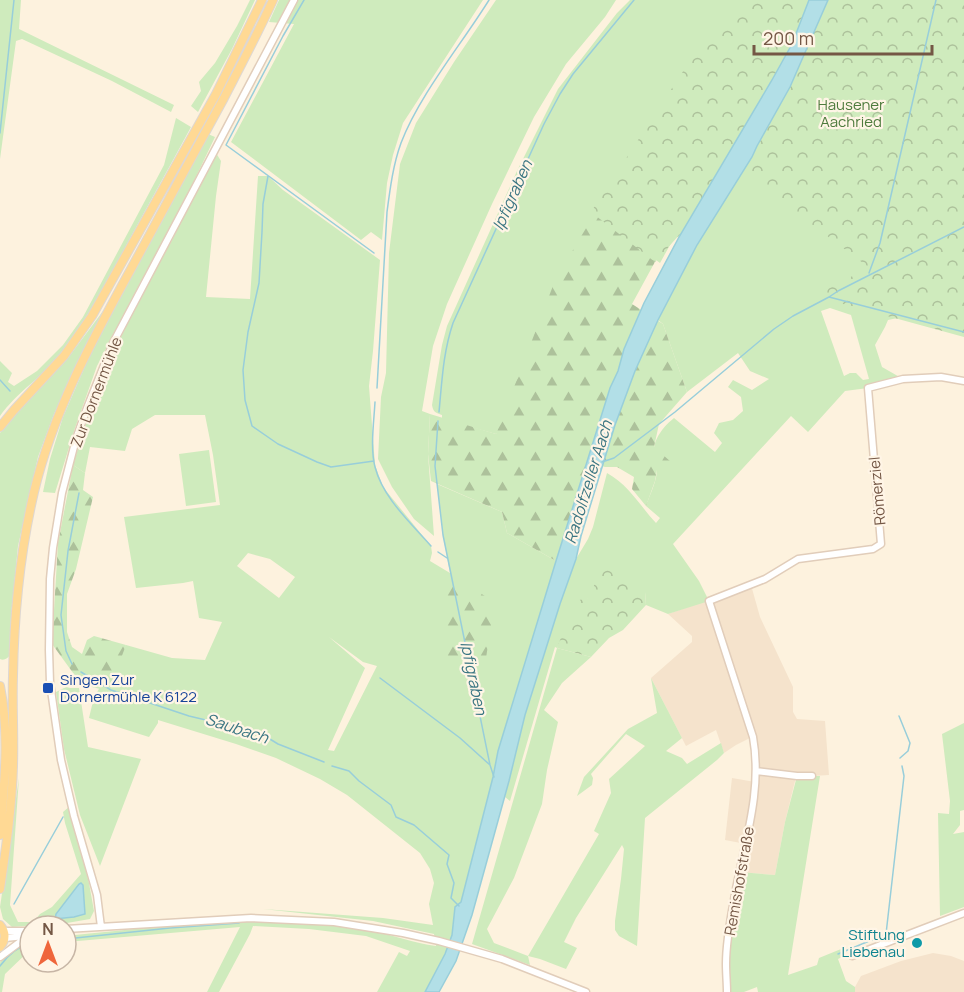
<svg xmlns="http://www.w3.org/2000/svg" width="964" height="992" font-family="Manrope,sans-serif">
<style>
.residential{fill:#f5e3cc}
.green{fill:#cfebbd;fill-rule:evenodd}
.forest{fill:url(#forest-firs)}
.park{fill:url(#park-crowns)}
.water{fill:#b2dfe7;stroke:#98ceda;stroke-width:1.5}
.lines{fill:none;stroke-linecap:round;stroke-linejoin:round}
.stream{stroke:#98ceda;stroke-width:1.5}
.minor-casing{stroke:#e1cdba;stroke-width:9}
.major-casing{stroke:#ded7d2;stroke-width:10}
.minor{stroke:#fff;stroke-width:6}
.major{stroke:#ffd994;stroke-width:8}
.transit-dot{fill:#1a4fb4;stroke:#fff5e6;stroke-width:2}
.culture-dot{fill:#0f9aa8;stroke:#fff5e6;stroke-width:2}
.labels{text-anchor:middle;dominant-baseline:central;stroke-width:4.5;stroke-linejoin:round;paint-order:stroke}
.park-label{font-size:15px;fill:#4e7b3d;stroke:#fff5e6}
.street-label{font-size:15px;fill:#745745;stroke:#fff5e6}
.transit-label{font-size:15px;fill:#164399;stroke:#fff5e6;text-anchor:start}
.culture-label{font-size:15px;fill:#0d838f;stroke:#fff5e6;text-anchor:end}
.water-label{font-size:16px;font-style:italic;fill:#3b7683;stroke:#fff5e6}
</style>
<defs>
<pattern id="forest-firs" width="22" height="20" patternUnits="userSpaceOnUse" patternTransform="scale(1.5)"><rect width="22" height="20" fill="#cfebbd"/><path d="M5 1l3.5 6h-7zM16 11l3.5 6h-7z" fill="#adc19b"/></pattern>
<pattern id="park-crowns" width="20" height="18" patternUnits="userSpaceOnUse" patternTransform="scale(1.5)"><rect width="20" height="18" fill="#cfebbd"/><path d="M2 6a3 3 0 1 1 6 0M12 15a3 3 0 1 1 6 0" fill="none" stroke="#adc19b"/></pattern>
</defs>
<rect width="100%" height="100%" fill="#fdf2de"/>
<path class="residential" d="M 751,585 L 760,617 L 793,687 L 793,712 L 797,719 L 825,721 L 829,775 L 796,777 L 785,822 L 775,875 L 739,872 L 746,844 L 725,840 L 732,778 L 755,782 L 752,737 L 736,745 L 724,753 L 716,730 L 686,746 L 651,678 L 692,642 L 692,636 L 668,614 Z
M 933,953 L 951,956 L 964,961 L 964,992 L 855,992 L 855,987 L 861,976 L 901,961 Z"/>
<path class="green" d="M 0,0 L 21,0 L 19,29 L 174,105 L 171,112 L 112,81 L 22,39 L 16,41 L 0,159 Z
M 250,0 L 255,0 L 232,49 L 198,112 L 191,106 L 201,91 L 199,82 L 215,63 L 237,26 Z
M 279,0 L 483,0 L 403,123 L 393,155 L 387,183 L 382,240 L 371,232 L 361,240 L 231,142 L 294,24 L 269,22 Z
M 496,0 L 616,0 L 605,17 L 566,64 L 534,117 L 492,204 L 447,304 L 433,346 L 422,411 L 430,414 L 428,454 L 434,536 L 414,519 L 392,487 L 378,459 L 381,397 L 386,373 L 389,253 L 400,164 L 416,123 L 454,62 Z
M 630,0 L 859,0 L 912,315 L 888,320 L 885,327 L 875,345 L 882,367 L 903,379 L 868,388 L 845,391 L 808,432 L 791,416 L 673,544 L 699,581 L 709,601 L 668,614 L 646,605 L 645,592 L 588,598 L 557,648 L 591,657 L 562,683 L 544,710 L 558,722 L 547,770 L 542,804 L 514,878 L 487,929 L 494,943 L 528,956 L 599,834 L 594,831 L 611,793 L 609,779 L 645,746 L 626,734 L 591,774 L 593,778 L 592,785 L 577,796 L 584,777 L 628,729 L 657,713 L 651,678 L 682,738 L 666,751 L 682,758 L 687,764 L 721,743 L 724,753 L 717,760 L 645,818 L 637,946 L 619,936 L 615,930 L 615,921 L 621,879 L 624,849 L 622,845 L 576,918 L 564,942 L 577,948 L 566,969 L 540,959 L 528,956 L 530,965 L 472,944 L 557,648 L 555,647 L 510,801 L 505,797 L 525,715 L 560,604 L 576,559 L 588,539 L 593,527 L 607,473 C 629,485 640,506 656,523 L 660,518 L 646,506 C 650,494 657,481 657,469 C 657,462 654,456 654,450 C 654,438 665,425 674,418 L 715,452 L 722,443 L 714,433 L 719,423 L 733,420 L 743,411 L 741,397 L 728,387 L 733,380 L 752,390 L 769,379 L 750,371 L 738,353 L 687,392 L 663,324 L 658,320 L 697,245 L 675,236 L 660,263 L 656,260 L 496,434 L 442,419 L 442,415 C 436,413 433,412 432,405 L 442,345 L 447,326 L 517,171 L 558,89 L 617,13 ZM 830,308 L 851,315 L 869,379 L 863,380 L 856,373 L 850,373 L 844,376 L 821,311 Z
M 176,118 L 191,127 C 170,166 148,205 127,244 C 108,280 88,317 64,350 C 46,374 16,393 0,416 L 0,361 L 12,373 L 8,382 L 14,386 L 37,371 L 63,345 L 83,317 L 164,165 Z
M 208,134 L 215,137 L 184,202 L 139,285 L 97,366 L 75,428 L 55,493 L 43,492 L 50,459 L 63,417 L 86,364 L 116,305 Z
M 216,153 L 221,161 L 216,196 L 206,297 L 250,299 L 258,176 L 268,176 L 283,190 L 380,260 L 373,351 L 369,386 L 375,465 L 383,487 L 431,546 L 432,553 L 430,561 L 450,573 L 443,535 L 437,484 L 502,512 L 507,533 L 556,561 L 523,674 L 498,751 L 493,777 L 461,902 L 455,907 L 452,935 L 445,954 L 425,992 L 377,992 L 399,952 L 407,956 L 410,951 L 366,936 L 309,929 L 253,926 L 250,934 L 219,992 L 207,992 L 240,927 L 66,942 L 66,936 C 143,929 220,917 298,923 C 321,924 347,925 370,930 C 392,935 414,943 436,946 L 434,934 L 373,921 L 263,909 L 383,918 L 433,925 L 429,904 L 434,883 L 430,869 L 420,853 L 347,795 L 320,779 L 276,758 L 236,744 L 158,720 L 158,723 L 149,737 L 89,718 L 94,697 L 126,645 L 172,658 L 205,660 L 222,622 L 199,618 L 193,581 L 183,583 L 136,588 L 124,517 L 220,505 L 213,455 L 205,415 L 155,415 L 132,429 L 125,451 L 90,447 L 85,473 L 73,465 L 95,394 L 107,366 L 139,299 L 171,242 ZM 248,553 L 270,559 L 295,577 L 279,598 L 237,566 ZM 329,637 L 363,662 L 377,666 L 334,751 L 328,750 L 365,668 Z
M 109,303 L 78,362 L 54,414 L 38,457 L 18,546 L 11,616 L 10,655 C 8,658 4,661 0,659 L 0,433 L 8,422 L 68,358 Z
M 209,450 L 216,502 L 186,506 L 179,454 Z
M 66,687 L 70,688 L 79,688 L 88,747 L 141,759 L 100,866 L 80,815 L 64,749 L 56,692 Z
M 964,723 L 964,810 L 960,811 L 960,825 L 953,834 L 964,832 L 964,907 L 940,916 L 938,813 L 949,814 L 950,801 L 942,734 Z
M 797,776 L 820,776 L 788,975 L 817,965 L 819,958 L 841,949 L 842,957 L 838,959 L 846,981 L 855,987 L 855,992 L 758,992 L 757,987 L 744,992 L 727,992 L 726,963 L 739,872 L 775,875 L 785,822 Z
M 19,778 L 10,905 L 18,922 L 33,922 L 40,914 L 52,907 L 81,874 L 65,823 L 63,812 L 69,807 L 89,883 L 94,911 L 90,919 L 67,923 L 12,927 L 3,919 L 0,907 Z
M 30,939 L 30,950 L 5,974 L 2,992 L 0,992 C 0,983 0,971 0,963 C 2,955 22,942 30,939 Z"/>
<path class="forest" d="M 597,210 L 656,260 L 632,304 L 663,324 L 687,392 L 659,424 L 654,447 L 671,462 L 657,470 L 655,481 L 646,506 L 632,489 L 634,477 L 617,467 L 605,467 L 587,461 L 556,561 L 507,533 L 502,512 L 431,481 L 428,454 L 430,414 L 496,434 L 556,278 Z
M 73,465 L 85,473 L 83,490 L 93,497 L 76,569 L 67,594 L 67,632 L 72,647 L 82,654 L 87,640 L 94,636 L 126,645 L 114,677 L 133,686 L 129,696 L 92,687 L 76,677 L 52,644 L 58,543 Z
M 457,578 L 491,600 L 493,612 L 483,678 L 461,674 L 449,662 L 443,632 L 445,598 Z"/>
<path class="park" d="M 744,0 L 964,0 L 964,337 L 814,296 L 866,269 L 867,266 L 741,171 L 700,240 L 681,233 L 655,262 L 591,212 L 693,56 Z
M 603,567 L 630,580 L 645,592 L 646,605 L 623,630 L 609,638 L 591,657 L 557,648 L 575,601 L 588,598 Z"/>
<path class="water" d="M 809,0 L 828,0 L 790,87 L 757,146 L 752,157 L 697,245 L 658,320 L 635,371 L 615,425 L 581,536 L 576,559 L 560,604 L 525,715 L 509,781 L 472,915 L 456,961 L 439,992 L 425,992 L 445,954 L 452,935 L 455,907 L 461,902 L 493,777 L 498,751 L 556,561 L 610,388 L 618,371 L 624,349 L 644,303 L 679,237 L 772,80 L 792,44 Z
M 81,883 L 83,885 L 85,914 L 74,917 L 55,919 L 56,914 L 79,884 Z"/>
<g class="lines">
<path class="stream" d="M 304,0 L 283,36 L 226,145 L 374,253
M 0,133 L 14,0
M 268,176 L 263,204 L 262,232 L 259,283 L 248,332 L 243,370 L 245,400 L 252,426 L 278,444 L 317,462 L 331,467 L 374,461
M 869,273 L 880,243 L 936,0
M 829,297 L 964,332
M 0,380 L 10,391
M 377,388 L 387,212 C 390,189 393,165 401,143 C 420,94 461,45 489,0
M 375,402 C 374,421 370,448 375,467 C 383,498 410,522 431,546
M 439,412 C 442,381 443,353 453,323 L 544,124 L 560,94 L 573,74 L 634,0
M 438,421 L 435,466 L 443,535 L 490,765 L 494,777
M 602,462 L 614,458 L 675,412 L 774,329 L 793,316 L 829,297 L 838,291 L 964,227
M 438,552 L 447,558
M 72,664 L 66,651 L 61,615 L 68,551 L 79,493
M 81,672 L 111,690 L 189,716 L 260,733 L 278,744 L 324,762
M 380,678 L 460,738 L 490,765
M 899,716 L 910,743 L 908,751 L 900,758
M 332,766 L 349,771 L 359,781 L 391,805 L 396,817 L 414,825 L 449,855 L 447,864 L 454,883 L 451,898 L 459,906
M 14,904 L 63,817
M 66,939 L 170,928 L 239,923
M 838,954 L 886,934 L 904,776 L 902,766
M 0,966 C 8,955 17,947 30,943"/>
<g class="minor-casing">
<path id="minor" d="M 756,771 L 797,776 L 812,776
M 101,927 L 97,895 L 74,816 L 61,760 L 50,683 L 49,650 L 50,579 L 53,548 L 62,493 L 76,439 L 87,408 L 113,343 L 294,0
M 66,929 L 251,918 L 334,922 L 403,933 L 439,941 L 502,959 L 586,992
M 4,931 L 30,931
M 5,938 L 25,936
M 852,956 L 964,913
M 0,957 L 28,936
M 727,992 C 727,983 726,974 726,964 C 726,943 730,921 734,900 C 743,846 763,793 753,737 L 709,601 L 765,579 L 798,559 L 873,549 L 881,544 L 868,388 L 903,379 L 941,377 L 964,381"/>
</g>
<g class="major-casing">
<path id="major" d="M 0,427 L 14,410 L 64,356 L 92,316 L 216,94 L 262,0
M 0,686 C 10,735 4,786 0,835
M 0,889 C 6,848 12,807 13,766 C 14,736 12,706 13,676 C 14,613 20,552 34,492 C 53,412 92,340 131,269 C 162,212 193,155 224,98 C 241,65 258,33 273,0
M 0,925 C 6,932 6,940 0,947"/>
</g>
<use href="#minor" class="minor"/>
<use href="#major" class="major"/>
</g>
<rect class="transit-dot" x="42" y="682" width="12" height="12" rx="3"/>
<circle class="culture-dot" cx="917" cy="943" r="6"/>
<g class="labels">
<g class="park-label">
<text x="851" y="104">Hausener<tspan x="851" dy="17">Aachried</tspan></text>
</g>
<g class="street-label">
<text transform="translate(96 392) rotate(-69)">Zur Dornermühle</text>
<text transform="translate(877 491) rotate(-95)">Römerziel</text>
<text transform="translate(739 881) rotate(-80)">Remishofstraße</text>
</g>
<g class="transit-label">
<text x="60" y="679">Singen Zur<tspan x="60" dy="17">Dornermühle K 6122</tspan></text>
</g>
<g class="culture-label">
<text x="905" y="934">Stiftung<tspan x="905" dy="17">Liebenau</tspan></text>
</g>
<g class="water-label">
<text transform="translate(512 195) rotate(-66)">Ipfigraben</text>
<text transform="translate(588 482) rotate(-73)">Radolfzeller Aach</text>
<text transform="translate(474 678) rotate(78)">Ipfigraben</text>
<text transform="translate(237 728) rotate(18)">Saubach</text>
</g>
</g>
<g transform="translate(48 944)"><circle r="28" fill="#fff5e6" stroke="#c7b6a6" stroke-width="1.5"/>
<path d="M0-4.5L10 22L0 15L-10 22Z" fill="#ef663c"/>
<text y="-9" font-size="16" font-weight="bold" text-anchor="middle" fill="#745745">N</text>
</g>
<path d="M754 45v9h178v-9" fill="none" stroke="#745745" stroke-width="3"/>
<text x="763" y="45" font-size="18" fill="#745745" stroke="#fff5e6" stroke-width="4.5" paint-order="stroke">200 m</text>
</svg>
